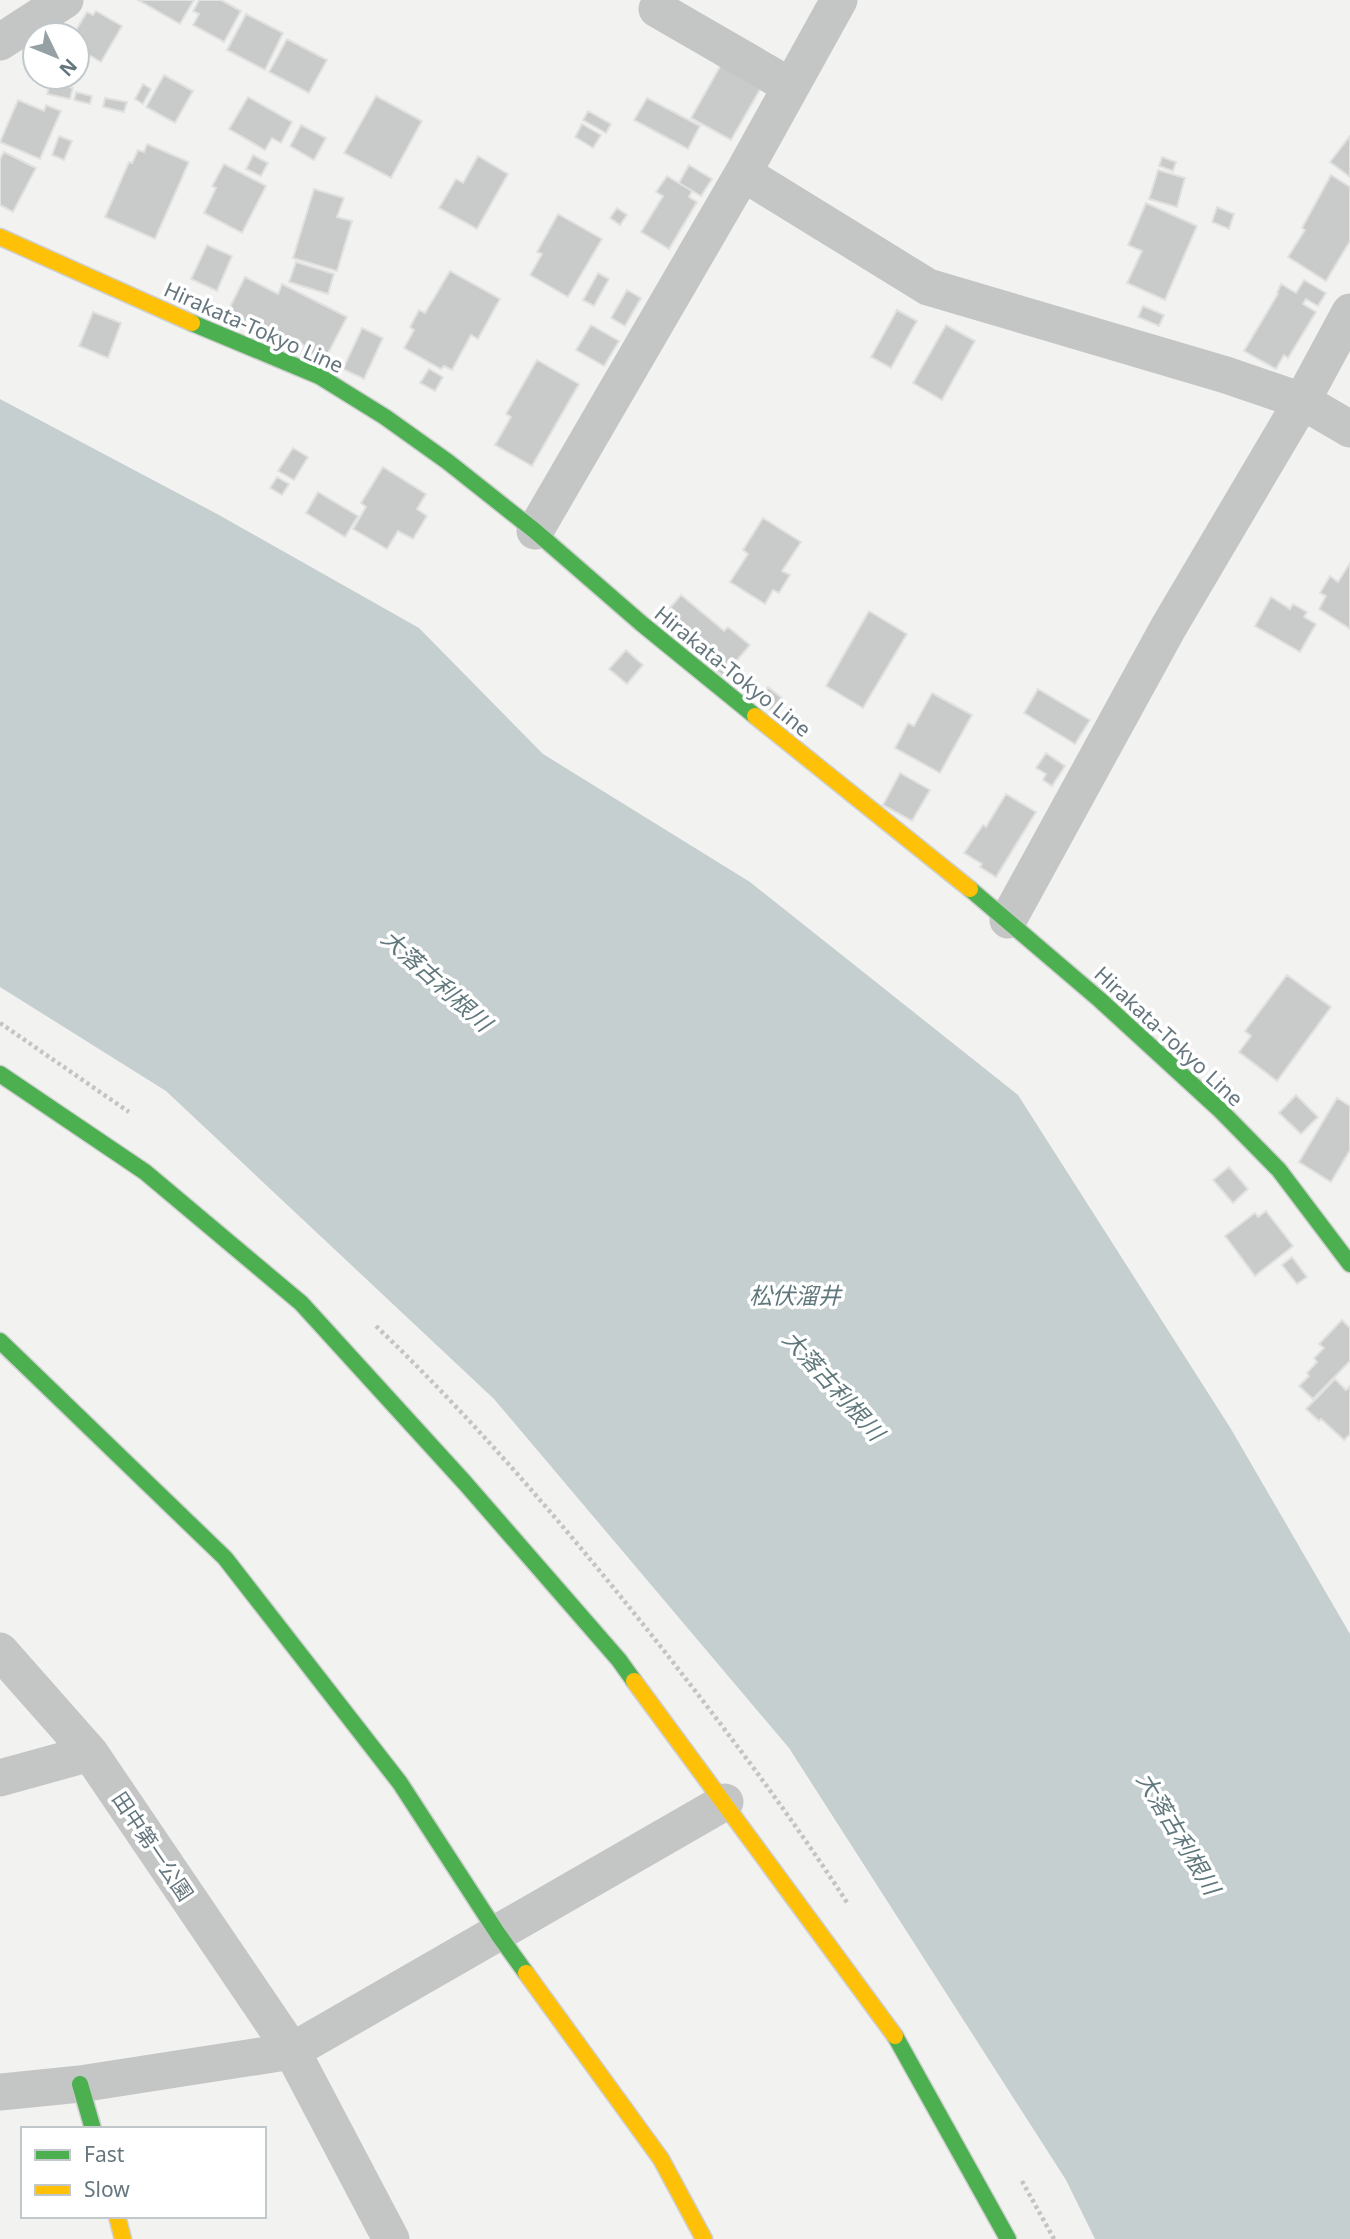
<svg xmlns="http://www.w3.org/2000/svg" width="1350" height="2239" font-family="'Noto Sans','Noto Sans JP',sans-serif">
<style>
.water{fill:#c5cfd0}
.building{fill:#c9caca;stroke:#e1e1e0;stroke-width:2}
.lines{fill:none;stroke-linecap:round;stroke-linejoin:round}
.fast-casing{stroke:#cecfcf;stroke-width:19}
.slow-casing{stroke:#cecfcf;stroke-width:19}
.path{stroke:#c2c4c5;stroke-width:4.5;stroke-dasharray:3.5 3.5;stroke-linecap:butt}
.street{stroke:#c4c6c6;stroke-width:37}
.fast{stroke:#4caf50;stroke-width:16}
.slow{stroke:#ffc107;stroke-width:16}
.labels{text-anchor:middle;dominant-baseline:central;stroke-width:7;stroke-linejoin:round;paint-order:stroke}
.street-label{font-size:21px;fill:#65767e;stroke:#fff}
.water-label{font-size:23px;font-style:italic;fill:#60787c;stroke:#fff}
</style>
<rect width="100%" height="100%" fill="#f2f2f1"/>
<path class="water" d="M 0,399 L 219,515 L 419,628 L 543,754 L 750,882 L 1018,1095 L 1231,1429 L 1350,1634 L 1350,2239 L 1095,2239 L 1066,2180 L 789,1748 L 494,1399 L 166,1091 L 0,987 Z"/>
<path class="building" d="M 138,0 L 194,0 L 180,24 Z
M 199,0 L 221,0 L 241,11 L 224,42 L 193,25 L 199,14 L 193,11 Z
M 96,11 L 122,26 L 101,62 L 77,48 L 77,35 L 73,35 L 87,12 L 93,15 Z
M 246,14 L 283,33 L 265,70 L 227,50 Z
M 287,39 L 327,60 L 309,93 L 269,72 Z
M 722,63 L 762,86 L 731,140 L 691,118 Z
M 164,75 L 193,91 L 175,123 L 146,107 Z
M 50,82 L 73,88 L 70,99 L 47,94 Z
M 143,84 L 151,89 L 143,104 L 135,99 Z
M 76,92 L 92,96 L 90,104 L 74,100 Z
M 376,96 L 422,121 L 391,178 L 344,153 Z
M 248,97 L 292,122 L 281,143 L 272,138 L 265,150 L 229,129 Z
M 105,98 L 127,102 L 124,112 L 103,107 Z
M 647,98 L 700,126 L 688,149 L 634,120 Z
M 18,100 L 44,111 L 46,105 L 61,111 L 40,159 L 0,142 Z
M 588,111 L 611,124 L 606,133 L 583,120 Z
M 582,124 L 601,135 L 593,148 L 575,137 Z
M 301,125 L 326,138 L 314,160 L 290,146 Z
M 59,136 L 72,141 L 64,160 L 52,155 Z
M 1350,136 L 1350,177 L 1330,162 Z
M 147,144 L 189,162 L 155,239 L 105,217 L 129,162 L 132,163 L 138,150 L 144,152 Z
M 4,152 L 36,168 L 13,212 L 0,205 L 0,159 Z
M 253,155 L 268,163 L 261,176 L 246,169 Z
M 478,156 L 508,174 L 477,229 L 439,208 L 456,179 L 463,183 Z
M 1162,157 L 1176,162 L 1173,171 L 1159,166 Z
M 224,164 L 266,186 L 242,233 L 204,213 L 216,188 L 212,186 Z
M 689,165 L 712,179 L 701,196 L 679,183 Z
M 1158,170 L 1185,178 L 1177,207 L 1149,199 Z
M 1331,175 L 1350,187 L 1350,241 L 1326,281 L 1288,257 L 1305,230 L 1302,228 Z
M 667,176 L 692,191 L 689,197 L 697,202 L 669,249 L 641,232 L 663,196 L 656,192 Z
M 314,189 L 344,198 L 337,217 L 352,221 L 337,271 L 293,258 Z
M 1146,203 L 1197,226 L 1165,300 L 1127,283 L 1142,251 L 1128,245 Z
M 1217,207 L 1234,214 L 1229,229 L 1212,222 Z
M 617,208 L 627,215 L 620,225 L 610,218 Z
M 558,214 L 602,239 L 568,297 L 530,275 L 542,254 L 537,252 Z
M 207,245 L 232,256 L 217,291 L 191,279 Z
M 296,262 L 334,274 L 328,294 L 289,282 Z
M 450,271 L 500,299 L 478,339 L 471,335 L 452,370 L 444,366 L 441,369 L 404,348 L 414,330 L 410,327 L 419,310 L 425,313 Z
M 598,273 L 609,279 L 594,306 L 583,300 Z
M 245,277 L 278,294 L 282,284 L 347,317 L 324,361 L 303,350 L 305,346 L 286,336 L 283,341 L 225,317 Z
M 1304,280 L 1326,293 L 1318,306 L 1306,299 L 1303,304 L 1316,312 L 1288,358 L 1284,355 L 1276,369 L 1244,351 L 1278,294 L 1277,293 L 1281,284 L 1296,293 Z
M 627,290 L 641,298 L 625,326 L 611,318 Z
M 1143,306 L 1164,315 L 1159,326 L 1138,317 Z
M 897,310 L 917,321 L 891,368 L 871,357 Z
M 93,312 L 121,323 L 108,358 L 79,346 Z
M 591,325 L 619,341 L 604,366 L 576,350 Z
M 946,325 L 975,341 L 942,400 L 913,383 Z
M 362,328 L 383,338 L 364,379 L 343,369 Z
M 537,360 L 579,384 L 532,466 L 495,445 L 511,417 L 506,414 Z
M 429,369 L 443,377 L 435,391 L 420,383 Z
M 293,448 L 308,457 L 294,480 L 278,471 Z
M 383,467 L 426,494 L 417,509 L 427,516 L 413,539 L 398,531 L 387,549 L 353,529 L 366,507 L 361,503 Z
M 277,477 L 289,484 L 282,495 L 270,488 Z
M 318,492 L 358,516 L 345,537 L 306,513 Z
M 763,518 L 801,542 L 782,571 L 790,575 L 779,593 L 773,590 L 765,604 L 730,582 L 748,554 L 743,550 Z
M 1350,563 L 1350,629 L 1319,609 L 1326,596 L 1320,593 L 1330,576 L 1338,582 Z
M 681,595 L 724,631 L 728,627 L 750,645 L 723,676 L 658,622 Z
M 1271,597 L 1290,609 L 1293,604 L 1307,612 L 1304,617 L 1316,624 L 1300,652 L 1255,626 Z
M 869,611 L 907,634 L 863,708 L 826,686 Z
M 626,650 L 643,665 L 627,684 L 609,669 Z
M 768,687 L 782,698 L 772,711 L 758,700 Z
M 1038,689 L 1090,720 L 1075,744 L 1024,713 Z
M 932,693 L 972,715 L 940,773 L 895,748 L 908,723 L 914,726 Z
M 1046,753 L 1065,766 L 1052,786 L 1043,780 L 1046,774 L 1036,768 Z
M 900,773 L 930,790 L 912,821 L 883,805 Z
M 1006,794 L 1036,812 L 996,877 L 980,867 L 982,864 L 964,853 L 983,825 L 986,827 Z
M 1287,975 L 1331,1007 L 1277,1081 L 1239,1052 L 1251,1036 L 1245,1031 Z
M 1296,1095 L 1318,1117 L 1301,1134 L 1279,1113 Z
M 1337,1098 L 1350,1106 L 1350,1150 L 1331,1182 L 1299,1162 Z
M 1229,1167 L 1248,1189 L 1233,1203 L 1213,1180 Z
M 1266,1211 L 1293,1246 L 1255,1276 L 1225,1236 L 1255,1213 L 1258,1217 Z
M 1292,1257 L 1307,1277 L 1297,1284 L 1282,1265 Z
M 1342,1320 L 1350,1328 L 1350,1361 L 1313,1399 L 1299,1386 L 1309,1376 L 1307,1373 L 1317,1362 L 1314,1358 L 1324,1348 L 1319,1344 Z
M 1335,1379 L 1346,1390 L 1350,1386 L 1350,1434 L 1344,1440 L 1321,1419 L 1319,1421 L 1306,1409 Z"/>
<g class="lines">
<g class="fast-casing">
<path id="fast" d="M 192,323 L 319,376 L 385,417 L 448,462 L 535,531 L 642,624 L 755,716
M 970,889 L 1100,1000 L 1219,1109 L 1279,1170 L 1350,1264
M 0,1074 L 145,1172 L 301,1303 L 465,1483 L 619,1660 L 634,1681
M 0,1341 L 225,1558 L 400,1783 L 498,1934 L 526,1973
M 895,2036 L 1008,2239
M 80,2084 L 93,2129"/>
</g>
<g class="slow-casing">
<path id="slow" d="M 0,237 L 192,323
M 755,716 L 970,889
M 634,1681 L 895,2036
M 526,1973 L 661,2159 L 704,2239
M 117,2216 L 123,2239"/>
</g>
<path class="path" d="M 0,1023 L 129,1112
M 376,1326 C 471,1417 556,1516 638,1618 C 711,1710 784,1805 848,1904
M 1022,2181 L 1054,2239"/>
<path class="street" d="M 657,9 L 790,86
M 0,42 L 65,0
M 743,173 L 928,287 L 1226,375 L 1302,401 L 1350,429
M 535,531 L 743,173 L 839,0
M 1008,920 L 1168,628 L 1302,401 L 1350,312
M 0,1651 L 90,1753 L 292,2051 L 391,2239
M 0,1778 L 90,1753
M 0,2092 L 80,2084 L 292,2051 L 725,1802"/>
<use href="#fast" class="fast"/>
<use href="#slow" class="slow"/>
</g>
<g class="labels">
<g class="street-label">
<text transform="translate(254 327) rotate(24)">Hirakata-Tokyo Line</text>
<text transform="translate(733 671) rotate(39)">Hirakata-Tokyo Line</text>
<text transform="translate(1169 1036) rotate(43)">Hirakata-Tokyo Line</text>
<text transform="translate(153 1846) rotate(56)">田中第一公園</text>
</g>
<g class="water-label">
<text transform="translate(437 980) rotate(42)">大落古利根川</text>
<text x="795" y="1295">松伏溜井</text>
<text transform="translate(834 1385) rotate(48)">大落古利根川</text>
<text transform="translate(1179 1833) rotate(59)">大落古利根川</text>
</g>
</g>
<rect x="21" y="2127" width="245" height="91" fill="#ffffff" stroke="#c1c8cb" stroke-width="2"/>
<rect x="35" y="2150" width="35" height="10" fill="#4caf50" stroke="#c1c8cb" stroke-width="2"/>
<text x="84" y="2162" font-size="21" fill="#65767e">Fast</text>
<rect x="35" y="2185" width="35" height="10" fill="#ffc107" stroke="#c1c8cb" stroke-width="2"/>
<text x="84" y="2197" font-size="21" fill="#65767e">Slow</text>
<g transform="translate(56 56) rotate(133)"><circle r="33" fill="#ffffff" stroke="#c1c8cb" stroke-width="2"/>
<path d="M0-5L12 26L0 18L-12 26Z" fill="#96a1a6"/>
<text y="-10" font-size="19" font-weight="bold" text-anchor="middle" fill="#65767e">N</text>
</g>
</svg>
